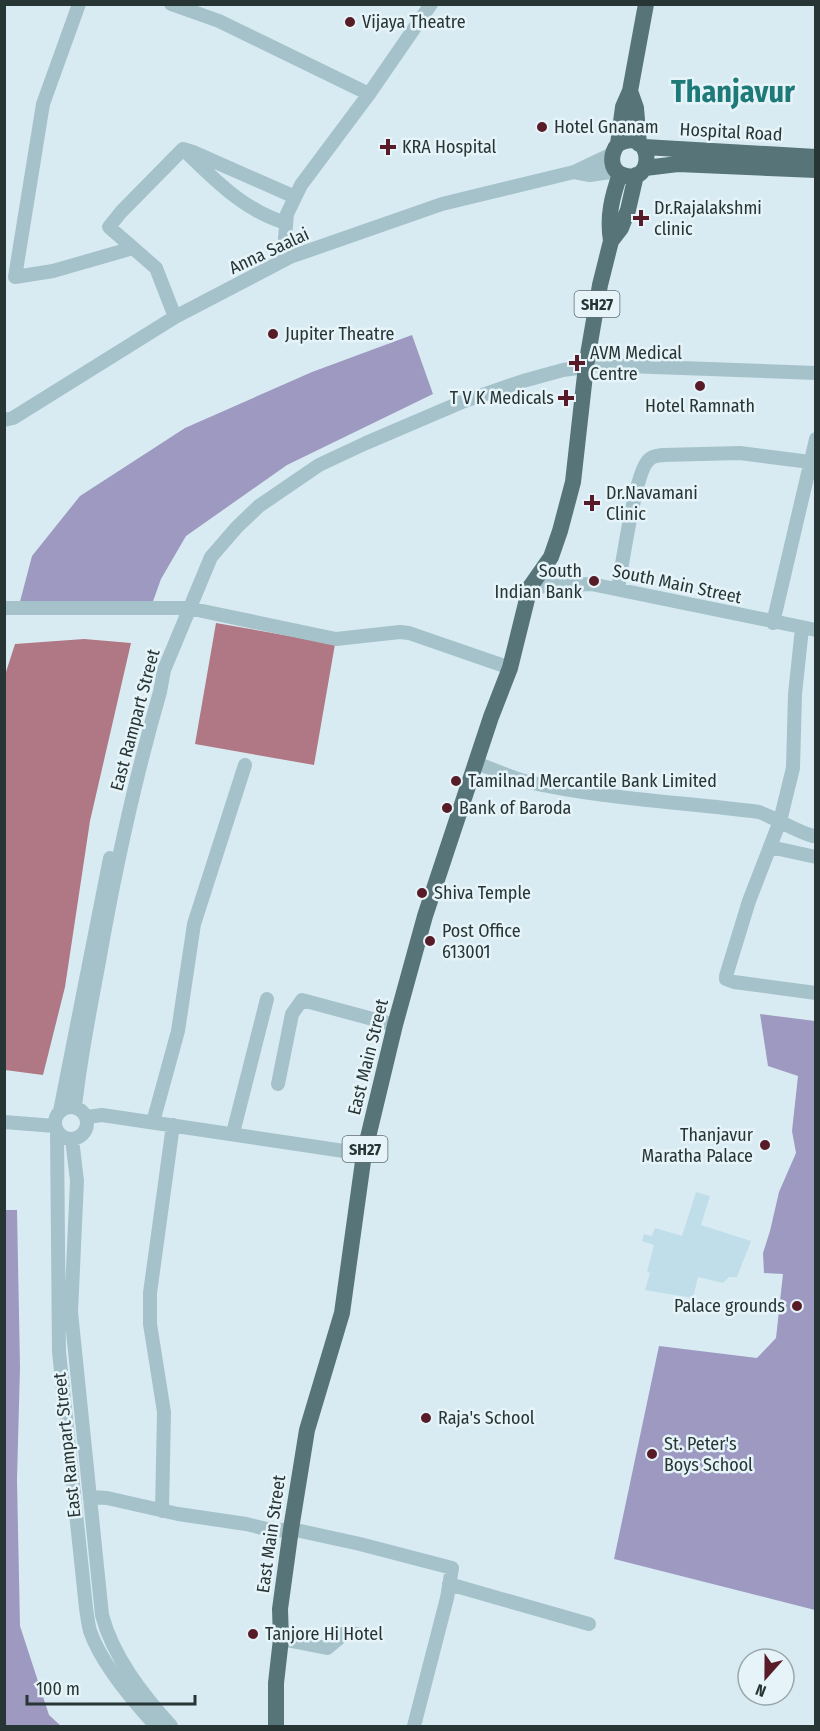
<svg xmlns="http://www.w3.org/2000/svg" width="820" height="1731" font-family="'Fira Sans Condensed',sans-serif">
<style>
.green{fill:#9d99c1}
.plaza{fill:#c0ddea}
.water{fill:#af7884}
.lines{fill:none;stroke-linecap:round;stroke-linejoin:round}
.minor{stroke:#a5c2ca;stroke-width:14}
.major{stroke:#577578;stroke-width:16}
.poi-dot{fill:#571c27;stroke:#e6f4f9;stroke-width:2}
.labels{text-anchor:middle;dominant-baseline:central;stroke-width:5;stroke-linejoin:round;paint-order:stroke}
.shield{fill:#e6f4f9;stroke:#606e70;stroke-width:1.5}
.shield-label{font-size:16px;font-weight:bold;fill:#273535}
.poi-label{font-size:18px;fill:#273535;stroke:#e6f4f9;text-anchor:start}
.street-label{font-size:18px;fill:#273535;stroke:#e6f4f9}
.town-label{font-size:30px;font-weight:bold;fill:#1e7a78;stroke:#e6f4f9}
</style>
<rect width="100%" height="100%" fill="#d9ebf2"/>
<path class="green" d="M 412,335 L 433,394 L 287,465 L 186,536 L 161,579 L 152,604 L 17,613 L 32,556 L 80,496 L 185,428 L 312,372 Z
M 760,1014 L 815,1021 L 815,1610 L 614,1559 L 659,1346 L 757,1358 L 776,1338 L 783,1274 L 764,1273 L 763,1253 L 770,1231 L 779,1192 L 796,1153 L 792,1131 L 798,1076 L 768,1066 Z
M 4,1210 L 17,1210 L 20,1367 L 17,1480 L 20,1626 L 49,1715 L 61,1726 L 5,1726 Z"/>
<path class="plaza" d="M 696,1192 L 710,1196 L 701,1225 L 751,1241 L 737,1277 L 729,1277 L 723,1283 L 698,1277 L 693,1298 L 645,1290 L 650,1273 L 647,1271 L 654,1245 L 642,1241 L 644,1234 L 652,1236 L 655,1228 L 682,1236 Z"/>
<path class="water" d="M 216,623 L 335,644 L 314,765 L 195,744 Z
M 84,639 L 131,643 L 90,821 L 65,987 L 43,1075 L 5,1070 L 5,675 L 15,644 Z"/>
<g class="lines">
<path class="minor" d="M 79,4 L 43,104 L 15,277 L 53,271 L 133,248
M 171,4 L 219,21 L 369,94
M 186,152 C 216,181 245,211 286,223
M 574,172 L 590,175 L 617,171
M 290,257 L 285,238 L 287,214 L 301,185 L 369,94 L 431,4
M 175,317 L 156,268 L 109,227 L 121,212 L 183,149 L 193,152 L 295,197
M 4,420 L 13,418 L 175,317 L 290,257 L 442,204 L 574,172 L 612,154
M 530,587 L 591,584 L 816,630
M 618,589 C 622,565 635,476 647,462 C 651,456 656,456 663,455 L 740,453 L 810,462
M 4,608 L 188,608 L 336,639 L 400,632 L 409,633 L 510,668
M 773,623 L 816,439
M 802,628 L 795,694 L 793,768 L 780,821 L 749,901 L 726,976 L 726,979 L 734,982 L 816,993
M 476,763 C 493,769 511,778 528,782 C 604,799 682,802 759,812 C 778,819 793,830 813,836
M 770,847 L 816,857
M 278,1084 L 292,1014 L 302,1000 L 395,1025
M55 1123a16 16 0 1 1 32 0a16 16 0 1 1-32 0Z
M 75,1107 C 80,1060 89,1014 98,967 C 114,875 134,782 160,692 L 164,670 L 211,557 L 237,527 L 259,506 L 319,465 L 366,443 L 462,402 L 523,381 L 563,370 L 599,365 L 816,373
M 60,1111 L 110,858
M 87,1117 L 102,1115 L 364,1154
M 4,1122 L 55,1126
M 153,1122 L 178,1031 L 194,924 L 245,765
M 57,1132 L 59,1352 L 86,1608 C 87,1615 88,1623 90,1631 C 101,1663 133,1701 156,1726
M 233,1133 L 267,999
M 72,1139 L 77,1181 L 71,1312 L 102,1615 C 113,1657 143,1695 171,1726
M 91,1497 L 107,1498 L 178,1514 L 246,1524 L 275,1531 L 291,1529 L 360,1544 L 452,1568 L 447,1598 L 414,1726
M 162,1511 L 164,1412 L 150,1324 L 150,1293 L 173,1125
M 449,1584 L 589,1624
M 281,1639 L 327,1648 L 345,1633 L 358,1634"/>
<path class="major" d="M 630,91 L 636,108 L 639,144
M 618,144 C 654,125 656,187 623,175 C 609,170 610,154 618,144 L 623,107 L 630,91 L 646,4
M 644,147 L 816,157
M 645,168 L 678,164 L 816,170
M 611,241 C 607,216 612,197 620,174
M 276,1726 L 276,1683 L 281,1639 L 280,1609 L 291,1529 L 307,1430 L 342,1313 L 364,1154 L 395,1025 L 425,916 L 491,717 L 510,668 L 530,587 L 551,557 L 560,531 L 573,482 L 586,366 L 600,285 L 611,241 L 621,228 L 628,210 L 636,175"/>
</g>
<g class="poi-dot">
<circle cx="350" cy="22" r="6"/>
<circle cx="542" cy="127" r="6"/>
<path d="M385 138h6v6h6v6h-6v6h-6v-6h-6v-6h6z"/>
<path d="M638 209h6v6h6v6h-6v6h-6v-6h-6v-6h6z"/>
<circle cx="273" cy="334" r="6"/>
<path d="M574 354h6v6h6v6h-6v6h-6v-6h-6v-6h6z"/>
<circle cx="700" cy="386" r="6"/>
<path d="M563 389h6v6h6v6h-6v6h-6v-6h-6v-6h6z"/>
<path d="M589 494h6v6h6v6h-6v6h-6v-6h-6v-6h6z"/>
<circle cx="594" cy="581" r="6"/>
<circle cx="456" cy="781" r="6"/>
<circle cx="447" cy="808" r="6"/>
<circle cx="422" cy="893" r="6"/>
<circle cx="430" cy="941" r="6"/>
<circle cx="765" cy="1145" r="6"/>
<circle cx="797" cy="1306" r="6"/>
<circle cx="426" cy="1418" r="6"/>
<circle cx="652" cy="1454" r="6"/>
<circle cx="253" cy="1634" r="6"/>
</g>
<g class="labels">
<g class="shield">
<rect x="574.5" y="291" width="45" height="26" rx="4.5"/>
<rect x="342.5" y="1136" width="45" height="26" rx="4.5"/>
</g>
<g class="shield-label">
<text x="597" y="304">SH27</text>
<text x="365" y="1149">SH27</text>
</g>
<g class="poi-label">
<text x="362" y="22">Vijaya Theatre</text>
<text x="554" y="127">Hotel Gnanam</text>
<text x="402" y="147">KRA Hospital</text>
<text x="654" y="208">Dr.Rajalakshmi<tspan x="654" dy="21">clinic</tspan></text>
<text x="285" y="334">Jupiter Theatre</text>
<text x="590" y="353">AVM Medical<tspan x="590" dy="21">Centre</tspan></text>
<text x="554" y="398" text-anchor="end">T V K Medicals</text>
<text x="700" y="406" text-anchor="middle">Hotel Ramnath</text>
<text x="606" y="493">Dr.Navamani<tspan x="606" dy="21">Clinic</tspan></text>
<text x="582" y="571" text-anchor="end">South<tspan x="582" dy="21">Indian Bank</tspan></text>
<text x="468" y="781">Tamilnad Mercantile Bank Limited</text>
<text x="459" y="808">Bank of Baroda</text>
<text x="434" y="893">Shiva Temple</text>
<text x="442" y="931">Post Office<tspan x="442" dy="21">613001</tspan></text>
<text x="753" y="1135" text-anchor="end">Thanjavur<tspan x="753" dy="21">Maratha Palace</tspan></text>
<text x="785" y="1306" text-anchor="end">Palace grounds</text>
<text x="438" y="1418">Raja's School</text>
<text x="664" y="1444">St. Peter's<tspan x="664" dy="21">Boys School</tspan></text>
<text x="265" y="1634">Tanjore Hi Hotel</text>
</g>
<g class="street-label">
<text transform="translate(731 132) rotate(3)">Hospital Road</text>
<text transform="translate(269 251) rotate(-25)">Anna Saalai</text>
<text transform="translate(677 584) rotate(12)">South Main Street</text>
<text transform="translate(135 720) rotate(-75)">East Rampart Street</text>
<text transform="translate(368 1057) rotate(-76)">East Main Street</text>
<text transform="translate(67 1445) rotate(-96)">East Rampart Street</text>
<text transform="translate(271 1534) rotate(-82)">East Main Street</text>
</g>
<g class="town-label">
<text x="733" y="92">Thanjavur</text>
</g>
</g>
<rect width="820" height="1731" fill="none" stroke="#273535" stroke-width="12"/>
<g transform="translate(766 1677) rotate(201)"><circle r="28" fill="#e6f4f9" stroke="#9aa8ab" stroke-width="1.5"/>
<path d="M0-4.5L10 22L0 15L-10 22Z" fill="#571c27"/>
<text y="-9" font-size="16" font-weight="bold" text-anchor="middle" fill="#273535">N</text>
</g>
<path d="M27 1695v9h168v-9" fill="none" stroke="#273535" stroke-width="3"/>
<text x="36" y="1695" font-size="18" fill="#273535" stroke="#e6f4f9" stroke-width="4.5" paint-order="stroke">100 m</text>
</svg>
